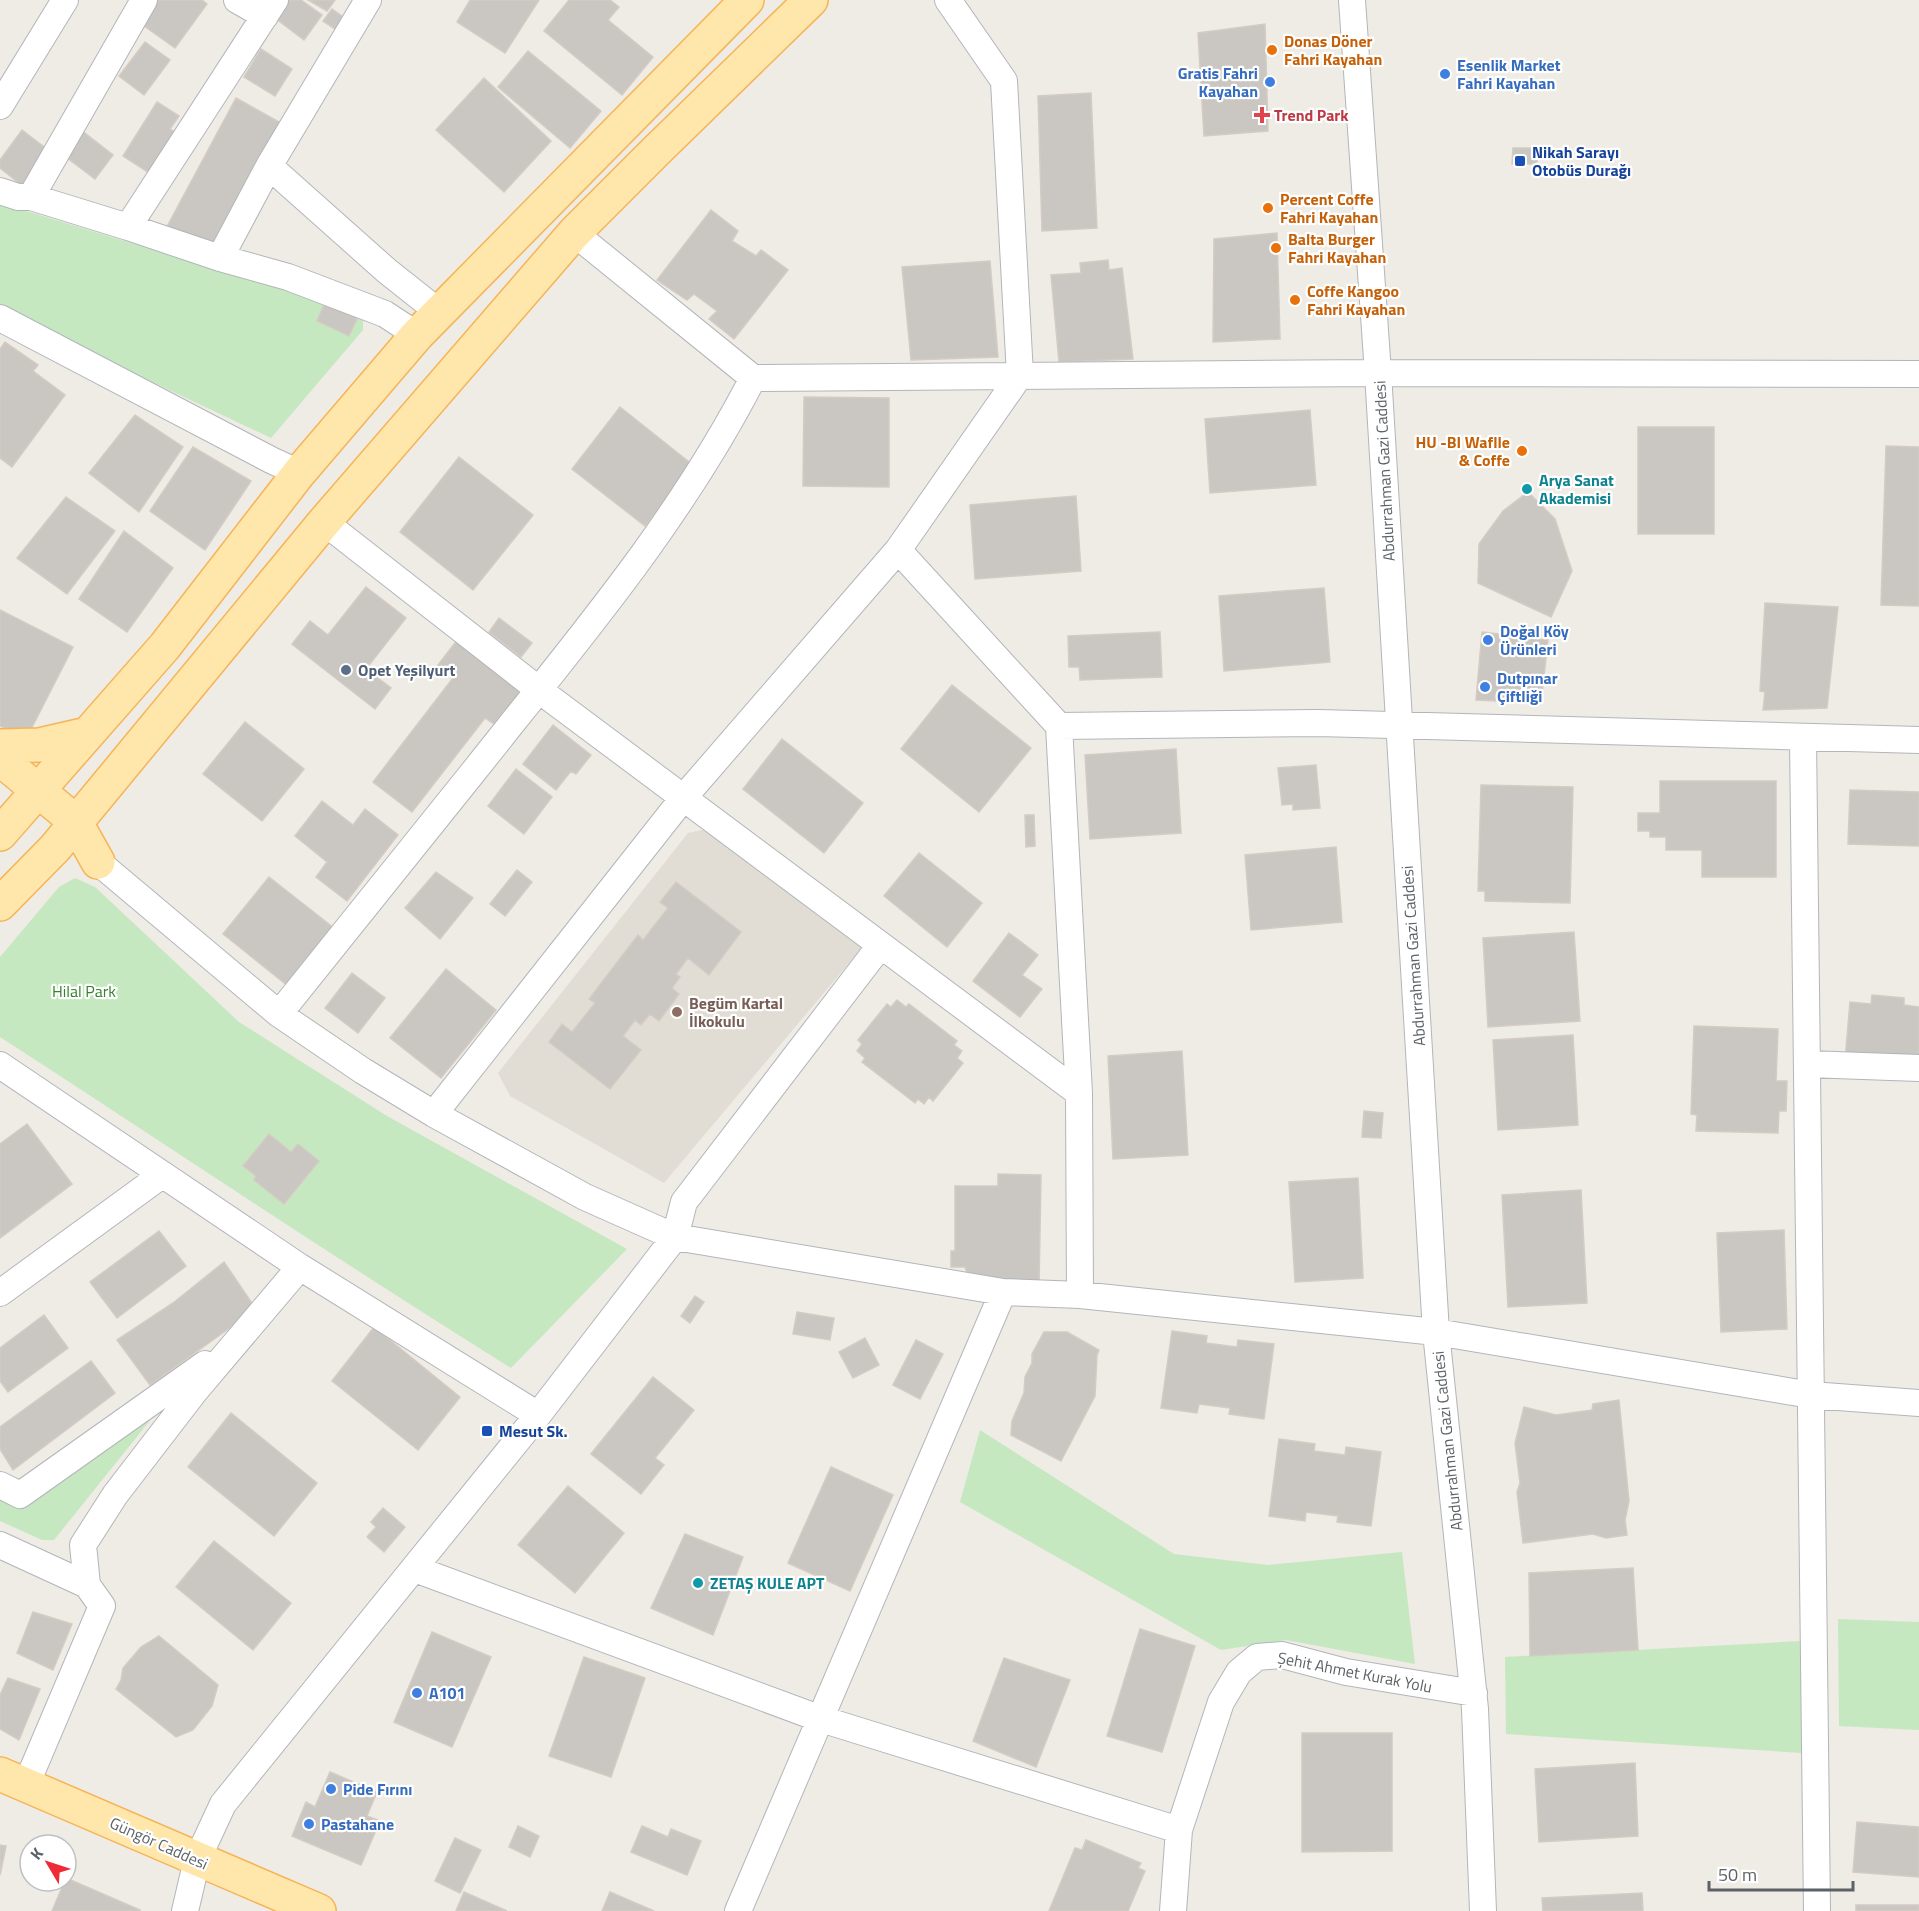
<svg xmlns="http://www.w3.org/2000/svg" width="1919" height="1911" font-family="'Titillium Web',sans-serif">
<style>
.education{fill:#e1ddd5}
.green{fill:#c6e8c0}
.building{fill:#cac6c1;stroke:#d4ccc3;stroke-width:1.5}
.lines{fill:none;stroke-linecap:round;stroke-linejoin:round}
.minor-casing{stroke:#b2b6ba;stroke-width:28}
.major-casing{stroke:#f6b457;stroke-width:36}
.minor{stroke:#fff;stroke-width:26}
.major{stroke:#ffe6aa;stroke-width:33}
.food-dot{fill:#e8710a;stroke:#fff;stroke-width:2}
.shop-dot{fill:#3f7fe0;stroke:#fff;stroke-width:2}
.health-dot{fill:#e0444e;stroke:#fff;stroke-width:2}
.transit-dot{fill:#1a4fb4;stroke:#fff;stroke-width:2}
.culture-dot{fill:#0f9aa8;stroke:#fff;stroke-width:2}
.service-dot{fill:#5c6f8a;stroke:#fff;stroke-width:2}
.education-dot{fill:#8d6e63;stroke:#fff;stroke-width:2}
.labels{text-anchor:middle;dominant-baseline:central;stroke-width:4.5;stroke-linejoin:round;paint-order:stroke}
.food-label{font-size:16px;font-weight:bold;fill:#c56008;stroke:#fff;text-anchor:start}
.shop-label{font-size:16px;font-weight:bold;fill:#366cbe;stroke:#fff;text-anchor:start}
.health-label{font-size:16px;font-weight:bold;fill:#be3a42;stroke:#fff;text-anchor:start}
.transit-label{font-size:16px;font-weight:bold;fill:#164399;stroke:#fff;text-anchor:start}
.street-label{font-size:16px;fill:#5c6266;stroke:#fff}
.culture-label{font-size:16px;font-weight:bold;fill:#0d838f;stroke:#fff;text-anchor:start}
.service-label{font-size:16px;font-weight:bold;fill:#4e5e75;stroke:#fff;text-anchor:start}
.park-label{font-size:16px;fill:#388130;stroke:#fff}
.education-label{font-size:16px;font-weight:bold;fill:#785e54;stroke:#fff;text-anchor:start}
</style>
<rect width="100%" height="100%" fill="#efebe5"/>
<path class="education" d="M 711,828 L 865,944 L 664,1183 L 510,1096 L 498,1073 L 688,833 Z"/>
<path class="green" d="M 0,203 L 354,311 L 363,319 L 363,330 L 271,438 L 0,310 Z
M 75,878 L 95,887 L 239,1022 L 387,1116 L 627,1249 L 511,1368 C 339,1261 170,1147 0,1037 L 0,957 L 59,887 Z
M 156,1413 L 54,1540 L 42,1540 L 0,1521 L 0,1477 L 28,1489 Z
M 980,1430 L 1174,1554 L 1268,1565 L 1402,1552 L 1415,1664 L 1286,1640 L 1221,1650 L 960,1502 Z
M 1838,1619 L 1919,1622 L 1919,1730 L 1839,1726 Z
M 1801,1641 L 1802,1753 L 1506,1734 L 1505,1657 Z"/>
<path class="building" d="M 157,0 L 202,0 L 207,4 L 175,48 L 140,23 Z
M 288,0 L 301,0 L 322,15 L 304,40 L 275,18 Z
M 308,0 L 335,0 L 327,11 Z
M 470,0 L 539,0 L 505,53 L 457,22 Z
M 569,0 L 610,0 L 619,7 L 608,20 L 653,57 L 622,95 L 544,31 Z
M 332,9 L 346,19 L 338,31 L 323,21 Z
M 1265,24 L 1268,131 L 1204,136 L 1198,33 Z
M 145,42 L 170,60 L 144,95 L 119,76 Z
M 261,49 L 292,69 L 275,96 L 244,77 Z
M 528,51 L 601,111 L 570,148 L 498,87 Z
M 484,78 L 551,141 L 504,192 L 436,130 Z
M 1091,93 L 1097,228 L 1042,231 L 1038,96 Z
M 236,98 L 281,123 L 212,248 L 163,234 Z
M 157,102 L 179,116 L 170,129 L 181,136 L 154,176 L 123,156 Z
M 22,130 L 48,150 L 24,187 L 0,168 L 0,160 Z
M 81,130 L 113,155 L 95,179 L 62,154 Z
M 1513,148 L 1537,148 L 1537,164 L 1512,164 Z
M 711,210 L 738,231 L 732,241 L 756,256 L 761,250 L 788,270 L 734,339 L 709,319 L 717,311 L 694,294 L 687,300 L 657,280 Z
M 1277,233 L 1280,339 L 1213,342 L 1214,239 Z
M 1108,260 L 1109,270 L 1122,268 L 1133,359 L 1059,362 L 1051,275 L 1081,273 L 1080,263 Z
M 990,261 L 998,357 L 911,360 L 902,267 Z
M 325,302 L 358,317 L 349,336 L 317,321 Z
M 5,342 L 38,365 L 33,371 L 65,395 L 12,467 L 0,458 L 0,349 Z
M 804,397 L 889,398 L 889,487 L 803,486 Z
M 620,407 L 693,465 L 645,526 L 572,469 Z
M 1310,410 L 1316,485 L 1210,493 L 1205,419 Z
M 135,415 L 183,447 L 139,512 L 89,473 Z
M 1638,427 L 1714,427 L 1714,534 L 1638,534 Z
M 1886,446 L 1919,447 L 1919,606 L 1881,605 Z
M 193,447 L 251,481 L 205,550 L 150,511 Z
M 459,457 L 533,515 L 473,590 L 400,532 Z
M 1528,492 L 1555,519 L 1572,571 L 1551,617 L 1478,583 L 1479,544 L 1503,511 Z
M 1076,496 L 1081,571 L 975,579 L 970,505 Z
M 66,497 L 115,531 L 67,594 L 17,558 Z
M 124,531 L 173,568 L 127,632 L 79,599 Z
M 366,587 L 406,618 L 366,669 L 391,688 L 375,709 L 292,644 L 310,621 L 328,635 Z
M 1324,588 L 1330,662 L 1224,671 L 1219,596 Z
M 1765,603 L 1838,607 L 1827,708 L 1763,710 L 1765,692 L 1760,691 Z
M 0,610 L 73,647 L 26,739 L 0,726 Z
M 499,618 L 532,643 L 521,657 L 489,632 Z
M 1160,632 L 1162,677 L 1080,680 L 1079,667 L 1069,667 L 1068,636 Z
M 1482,632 L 1548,640 L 1541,703 L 1476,700 Z
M 458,639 L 526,692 L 505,718 L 501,715 L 494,724 L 485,718 L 412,812 L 373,782 L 453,678 L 437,666 Z
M 952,685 L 1031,748 L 979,812 L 901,749 Z
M 245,722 L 304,769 L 262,821 L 203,774 Z
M 553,725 L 591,755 L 576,774 L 571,771 L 556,790 L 523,764 Z
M 782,739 L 863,803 L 824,853 L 743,789 Z
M 1176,749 L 1181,833 L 1090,839 L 1085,755 Z
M 1316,765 L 1320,808 L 1293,810 L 1293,804 L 1282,805 L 1278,768 Z
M 516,769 L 552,797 L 524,834 L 488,806 Z
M 1660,781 L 1776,781 L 1776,877 L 1702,877 L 1702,850 L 1666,850 L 1666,837 L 1650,837 L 1650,831 L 1638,831 L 1638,813 L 1660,813 Z
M 1481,785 L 1573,787 L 1570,903 L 1485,901 L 1485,891 L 1478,891 Z
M 1850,790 L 1919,792 L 1919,846 L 1848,844 Z
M 322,801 L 353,825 L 365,809 L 398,835 L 347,901 L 316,877 L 327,862 L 295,836 Z
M 1025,815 L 1034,815 L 1035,846 L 1026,847 Z
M 1336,847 L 1342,922 L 1251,930 L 1245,855 Z
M 919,853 L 982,903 L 947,947 L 884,896 Z
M 517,870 L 532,882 L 505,916 L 490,904 Z
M 436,872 L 473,898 L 440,939 L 405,908 Z
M 269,877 L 334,928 L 288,986 L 223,934 Z
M 676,882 L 741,932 L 709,975 L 688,958 L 676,974 L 680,977 L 672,988 L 679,994 L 659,1021 L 650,1014 L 641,1025 L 635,1020 L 623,1036 L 641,1050 L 610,1089 L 549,1042 L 562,1024 L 572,1032 L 595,1003 L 589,999 L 638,935 L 643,940 L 668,908 L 660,902 Z
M 1574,932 L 1580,1021 L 1488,1027 L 1483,938 Z
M 1009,933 L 1038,955 L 1022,975 L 1042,989 L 1020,1017 L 973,981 Z
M 446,969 L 496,1010 L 441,1078 L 390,1038 Z
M 352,973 L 385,998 L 358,1033 L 325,1008 Z
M 1872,995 L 1904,998 L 1904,1005 L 1919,1007 L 1919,1056 L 1844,1072 L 1850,1002 L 1871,1004 Z
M 897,1000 L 906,1007 L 909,1004 L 957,1041 L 954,1045 L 962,1051 L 957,1058 L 963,1063 L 933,1101 L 929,1097 L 924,1104 L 918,1099 L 915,1103 L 862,1062 L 865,1058 L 857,1051 L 862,1044 L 858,1040 L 887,1004 L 891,1007 Z
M 1694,1026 L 1778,1029 L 1776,1081 L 1787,1081 L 1786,1111 L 1779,1111 L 1778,1133 L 1696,1131 L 1697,1115 L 1691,1114 Z
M 1573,1035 L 1578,1125 L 1498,1130 L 1493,1040 Z
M 1182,1051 L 1188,1155 L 1113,1159 L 1108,1056 Z
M 1364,1111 L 1383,1113 L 1381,1138 L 1362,1137 Z
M 27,1124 L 72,1184 L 0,1238 L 0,1144 Z
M 269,1134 L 291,1152 L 298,1144 L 319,1161 L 284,1204 L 254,1180 L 256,1176 L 243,1166 Z
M 998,1174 L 1041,1175 L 1039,1287 L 968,1276 L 965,1267 L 951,1267 L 951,1251 L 955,1251 L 955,1186 L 998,1186 Z
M 1358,1178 L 1363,1278 L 1295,1282 L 1289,1182 Z
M 1581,1190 L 1587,1303 L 1508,1307 L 1502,1195 Z
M 1784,1230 L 1787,1329 L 1721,1332 L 1717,1233 Z
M 159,1231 L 186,1266 L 117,1318 L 90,1282 Z
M 224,1262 L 256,1309 L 150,1385 L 117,1340 L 173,1303 Z
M 695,1296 L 704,1302 L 690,1323 L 681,1316 Z
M 797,1312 L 834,1318 L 830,1340 L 793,1334 Z
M 44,1315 L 68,1348 L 8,1392 L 0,1381 L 0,1348 Z
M 374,1327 L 460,1397 L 418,1450 L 332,1381 Z
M 1172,1331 L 1207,1336 L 1206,1343 L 1237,1347 L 1238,1340 L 1274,1344 L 1264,1419 L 1229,1414 L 1230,1408 L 1199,1404 L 1197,1413 L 1161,1408 Z
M 1044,1332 L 1067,1332 L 1099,1350 L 1097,1355 L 1095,1396 L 1061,1461 L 1011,1435 L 1012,1421 L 1024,1393 L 1025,1377 L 1032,1363 L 1032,1354 Z
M 865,1338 L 879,1365 L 853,1378 L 839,1352 Z
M 916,1340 L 943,1354 L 920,1399 L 893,1385 Z
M 91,1361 L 115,1393 L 13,1470 L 0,1449 L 0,1427 Z
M 653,1377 L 694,1410 L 655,1458 L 664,1465 L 641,1494 L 591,1454 Z
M 1619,1400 L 1629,1501 L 1625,1520 L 1627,1535 L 1606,1538 L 1593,1534 L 1523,1543 L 1517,1492 L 1520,1483 L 1515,1443 L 1524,1407 L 1556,1415 L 1592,1410 L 1593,1404 Z
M 231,1413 L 317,1483 L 274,1536 L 188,1467 Z
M 1279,1439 L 1315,1444 L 1314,1451 L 1345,1455 L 1346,1447 L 1381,1452 L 1371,1526 L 1337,1522 L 1338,1516 L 1306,1512 L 1305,1521 L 1269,1516 Z
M 831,1467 L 893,1495 L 850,1591 L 788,1563 Z
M 568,1486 L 624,1533 L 575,1593 L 518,1545 Z
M 383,1508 L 405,1527 L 384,1552 L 367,1537 L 376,1527 L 371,1522 Z
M 685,1534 L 743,1557 L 713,1635 L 651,1608 Z
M 214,1541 L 291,1603 L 253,1650 L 176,1587 Z
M 1633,1568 L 1638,1650 L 1530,1656 L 1529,1573 Z
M 33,1612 L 72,1624 L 53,1670 L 17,1653 Z
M 1140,1629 L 1195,1646 L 1162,1752 L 1107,1736 Z
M 432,1632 L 491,1657 L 452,1747 L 394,1722 Z
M 159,1636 L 218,1685 L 212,1706 L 193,1730 L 176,1737 L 116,1689 L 121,1680 L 123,1668 L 141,1647 Z
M 584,1657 L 645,1678 L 611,1777 L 549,1756 Z
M 1004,1658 L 1070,1680 L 1036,1767 L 973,1741 Z
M 8,1678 L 40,1689 L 19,1740 L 0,1729 L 0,1695 Z
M 1302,1733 L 1392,1733 L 1392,1851 L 1302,1852 Z
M 1635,1763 L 1638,1836 L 1539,1842 L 1535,1769 Z
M 330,1772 L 377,1792 L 367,1816 L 380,1821 L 361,1865 L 292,1836 L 306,1802 L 315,1807 Z
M 1857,1822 L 1919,1827 L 1919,1877 L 1853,1872 Z
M 518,1826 L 539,1836 L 530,1857 L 509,1847 Z
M 642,1826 L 668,1837 L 671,1829 L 701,1841 L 687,1875 L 631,1852 Z
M 455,1838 L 481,1850 L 460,1893 L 435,1881 Z
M 1086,1840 L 1141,1863 L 1138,1868 L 1145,1871 L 1128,1911 L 1049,1911 L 1075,1848 L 1082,1850 Z
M 0,1845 L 6,1846 L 0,1875 Z
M 66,1878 L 140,1910 L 139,1911 L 52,1911 Z
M 464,1892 L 507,1911 L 456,1911 Z
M 610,1892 L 654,1911 L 602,1911 Z
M 1642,1893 L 1643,1911 L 1543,1911 L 1542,1898 Z
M 1856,1905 L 1919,1905 L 1919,1911 L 1856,1911 Z"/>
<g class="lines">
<g class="minor-casing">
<path id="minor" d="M 237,0 L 265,16
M 1352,0 L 1378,373 L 1436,1332 L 1475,1709 L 1483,1911
M 0,106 L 65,0
M 269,166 L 387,271 L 440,313
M 0,191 L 18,197 L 31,197 L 128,227 L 220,258 L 288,277 L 385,314 L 417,335
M 31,197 L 144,0
M 128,227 L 275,0
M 574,233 L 753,378 L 1378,373 L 1919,374
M 220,258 L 269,166 L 368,0
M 0,318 L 271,460 L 299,473
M 324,522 L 539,690 L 1079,1093
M 898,550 L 1059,726 L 1079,1093 L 1080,1295
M 1059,726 L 1319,723 L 1919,740
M 1803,738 L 1817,1911
M 98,862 L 279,1014 L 363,1071 L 434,1114 L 585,1197 L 675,1237 L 1003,1292 L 1080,1295 L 1436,1332 L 1811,1395 L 1919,1403
M 279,1014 C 356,918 433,823 509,727 C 598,616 688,505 753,378
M 1807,1064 L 1919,1068
M 0,1065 L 300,1267 L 538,1415
M 434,1114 L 684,797 L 898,550 L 1020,375 L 1004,81 L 948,0
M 0,1293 L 162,1175
M 0,1485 L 20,1495 L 205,1364
M 0,1545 L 87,1585
M 415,1569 L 821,1719 L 1179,1830
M 26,1785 L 102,1606 L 87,1585 L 83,1545 L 115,1495 L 195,1391 L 300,1267
M 185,1911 L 197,1860 L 223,1804 L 538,1415 L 675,1237 L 684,1202 L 880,946
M 738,1911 L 1003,1292
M 1173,1911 L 1179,1830 L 1221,1702 L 1239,1672 L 1257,1657 L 1282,1655 L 1346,1672 L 1474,1693"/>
</g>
<g class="major-casing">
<path id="major" d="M 0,746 L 39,745 L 87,734
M 0,759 L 75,821 L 98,862
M 0,834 L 165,646 L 299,473 L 417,335 L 747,0
M 0,904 L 55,848 L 324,522 L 574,233 L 656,151 L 811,0
M 0,1774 L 319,1911"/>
</g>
<use href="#minor" class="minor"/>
<use href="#major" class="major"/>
</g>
<g class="food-dot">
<circle cx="1272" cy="50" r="6"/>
<circle cx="1268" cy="208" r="6"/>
<circle cx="1276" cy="248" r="6"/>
<circle cx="1295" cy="300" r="6"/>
<circle cx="1522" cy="451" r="6"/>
</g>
<g class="shop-dot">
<circle cx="1445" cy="74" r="6"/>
<circle cx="1270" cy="82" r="6"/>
<circle cx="1488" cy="640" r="6"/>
<circle cx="1485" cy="687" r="6"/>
<circle cx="417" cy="1693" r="6"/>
<circle cx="331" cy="1789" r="6"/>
<circle cx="309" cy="1824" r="6"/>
</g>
<path class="health-dot" d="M1259 106h6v6h6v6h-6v6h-6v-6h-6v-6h6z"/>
<g class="transit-dot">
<rect x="1514" y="155" width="12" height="12" rx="3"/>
<rect x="481" y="1425" width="12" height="12" rx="3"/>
</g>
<g class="culture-dot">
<circle cx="1527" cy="489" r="6"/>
<circle cx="698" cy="1583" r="6"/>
</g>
<circle class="service-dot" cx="346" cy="670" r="6"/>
<circle class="education-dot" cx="677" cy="1012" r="6"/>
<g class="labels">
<g class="food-label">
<text x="1284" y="41">Donas Döner<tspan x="1284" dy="18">Fahri Kayahan</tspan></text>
<text x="1280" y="199">Percent Coffe<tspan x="1280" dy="18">Fahri Kayahan</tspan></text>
<text x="1288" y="239">Balta Burger<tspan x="1288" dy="18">Fahri Kayahan</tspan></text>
<text x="1307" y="291">Coffe Kangoo<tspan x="1307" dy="18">Fahri Kayahan</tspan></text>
<text x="1510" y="442" text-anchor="end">HU -BI Waflle<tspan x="1510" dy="18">&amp; Coffe</tspan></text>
</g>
<g class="shop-label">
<text x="1457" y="65">Esenlik Market<tspan x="1457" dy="18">Fahri Kayahan</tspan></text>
<text x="1258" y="73" text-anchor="end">Gratis Fahri<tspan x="1258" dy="18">Kayahan</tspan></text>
<text x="1500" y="631">Doğal Köy<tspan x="1500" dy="18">Ürünleri</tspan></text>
<text x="1497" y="678">Dutpınar<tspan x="1497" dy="18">Çiftliği</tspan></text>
<text x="429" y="1693">A101</text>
<text x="343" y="1789">Pide Fırını</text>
<text x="321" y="1824">Pastahane</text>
</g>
<g class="health-label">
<text x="1274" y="115">Trend Park</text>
</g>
<g class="transit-label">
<text x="1532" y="152">Nikah Sarayı<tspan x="1532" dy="18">Otobüs Durağı</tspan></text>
<text x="499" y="1431">Mesut Sk.</text>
</g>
<g class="street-label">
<text transform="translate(1384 471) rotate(-93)">Abdurrahman Gazi Caddesi</text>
<text transform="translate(1413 956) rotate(-94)">Abdurrahman Gazi Caddesi</text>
<text transform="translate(1447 1441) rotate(-96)">Abdurrahman Gazi Caddesi</text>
<text transform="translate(1355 1672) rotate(11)">Şehit Ahmet Kurak Yolu</text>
<text transform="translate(159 1843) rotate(24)">Güngör Caddesi</text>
</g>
<g class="culture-label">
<text x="1539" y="480">Arya Sanat<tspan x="1539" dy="18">Akademisi</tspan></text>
<text x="710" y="1583">ZETAŞ KULE APT</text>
</g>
<g class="service-label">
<text x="358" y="670">Opet Yeşilyurt</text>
</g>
<g class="park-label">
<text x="84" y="991">Hilal Park</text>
</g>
<g class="education-label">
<text x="689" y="1003">Begüm Kartal<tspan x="689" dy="18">İlkokulu</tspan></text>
</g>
</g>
<g transform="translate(48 1863) rotate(309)"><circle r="28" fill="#ffffff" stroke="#bec0c2" stroke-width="1.5"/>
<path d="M0-4.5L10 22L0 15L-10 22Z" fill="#ef2b36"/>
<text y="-9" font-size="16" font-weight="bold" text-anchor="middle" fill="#5c6266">K</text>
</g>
<path d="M1709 1881v9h144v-9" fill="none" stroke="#5c6266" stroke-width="3"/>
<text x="1718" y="1881" font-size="18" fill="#5c6266" stroke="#ffffff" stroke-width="4.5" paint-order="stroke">50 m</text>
</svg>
